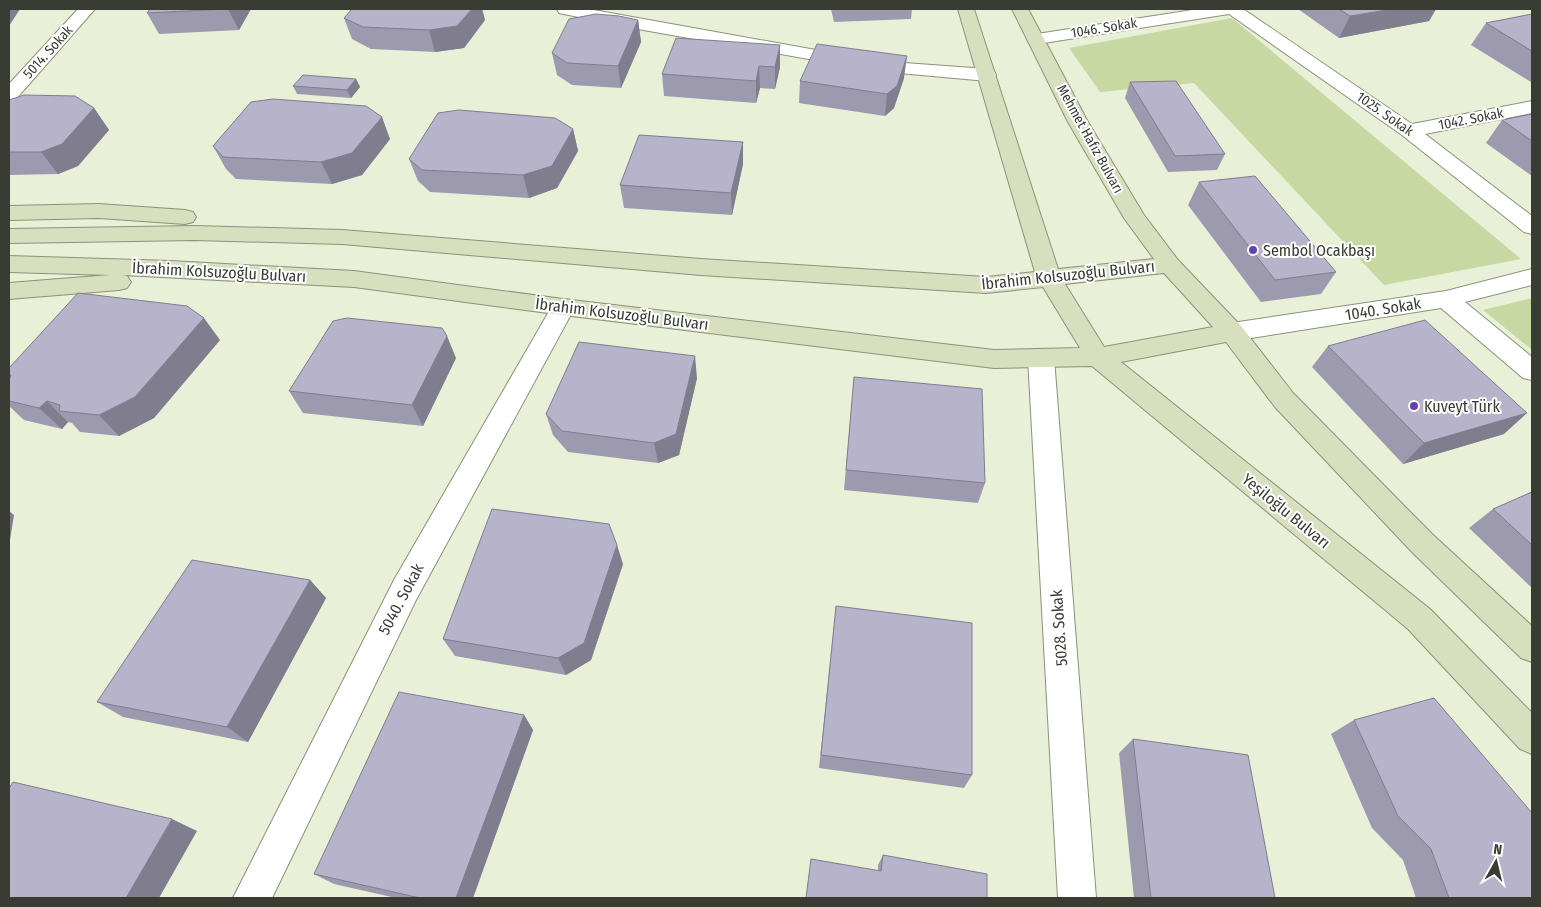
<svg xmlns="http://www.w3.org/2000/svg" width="1541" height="907" font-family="'Fira Sans Condensed',sans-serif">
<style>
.green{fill:#c8d8a3}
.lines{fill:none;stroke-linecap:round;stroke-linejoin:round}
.minor-casing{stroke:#8b927b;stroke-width:2}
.secondary-casing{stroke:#8b927b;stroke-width:2}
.minor{fill:#fff;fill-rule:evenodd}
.secondary{fill:#d8dfbe;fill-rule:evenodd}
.wall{fill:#9d9aaf}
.shaded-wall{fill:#7f7d8e}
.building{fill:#b6b3cb;stroke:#7f7d8e}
.poi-dot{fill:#6340b8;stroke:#fff;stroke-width:2}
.labels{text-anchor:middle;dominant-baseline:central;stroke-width:4;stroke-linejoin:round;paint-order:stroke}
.far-street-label{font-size:14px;fill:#393c33;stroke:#fff}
.poi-label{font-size:16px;fill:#393c33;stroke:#fff;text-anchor:start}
.street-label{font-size:16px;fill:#393c33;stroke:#fff}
</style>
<rect width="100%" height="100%" fill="#e8f0d7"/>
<path class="green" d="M 1232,18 L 1521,259 L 1384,285 L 1194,83 L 1100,92 L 1069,48 Z
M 1532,298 L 1532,350 L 1483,310 Z"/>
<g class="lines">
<g class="minor-casing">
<path id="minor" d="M 78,9 L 95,9 L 16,99 L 9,101 L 9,84 Z
M 557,9 L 588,9 L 877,61 L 987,69 L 994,71 L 996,75 L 994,79 L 987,81 L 877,71 L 632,28 L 559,13 Z
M 1199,9 L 1243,9 L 1412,124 L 1532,101 L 1532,113 L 1425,134 L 1532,216 L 1532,234 L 1524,232 L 1402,135 L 1229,14 L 1037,44 L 1031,43 L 1028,39 L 1031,35 L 1037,34 Z
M 1532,269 L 1532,285 L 1465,302 L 1532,357 L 1532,380 L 1523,378 L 1441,308 L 1232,341 L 1223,338 L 1220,332 L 1223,326 L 1232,323 L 1446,291 Z
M 563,299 L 571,301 L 575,307 L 416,600 L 272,898 L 233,898 L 394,580 L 555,301 Z
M 1041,349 L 1050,351 L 1054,358 L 1096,898 L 1058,898 L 1028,358 L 1032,351 Z"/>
</g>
<g class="secondary-casing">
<path id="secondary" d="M 958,9 L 974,9 L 1058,269 L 1154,259 L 1124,218 L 1068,122 L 1012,9 L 1028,9 L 1088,122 L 1144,215 L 1178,260 L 1241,326 L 1293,393 L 1432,534 L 1532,626 L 1532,662 L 1521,658 L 1412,552 L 1275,407 L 1226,342 L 1121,362 L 1430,609 L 1532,713 L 1532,754 L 1520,749 L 1408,629 L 1092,366 L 994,368 L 563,315 L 354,287 L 123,275 L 127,276 L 131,282 L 127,288 L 119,290 L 9,299 L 9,283 L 110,275 L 9,272 L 9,256 L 171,261 L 354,271 L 563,299 L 994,350 L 1080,348 L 1043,287 L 986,293 L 701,275 L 342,244 L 195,240 L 9,243 L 9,229 L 195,226 L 342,230 L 701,259 L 986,277 L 1035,272 ZM 1164,273 L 1213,327 L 1104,347 L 1065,284 Z
M 99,204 L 185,210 L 193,212 L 196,217 L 193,222 L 185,224 L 99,218 L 9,220 L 9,206 Z"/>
</g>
<use href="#minor" class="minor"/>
<use href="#secondary" class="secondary"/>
</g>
<path class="wall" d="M 150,9 L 251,9 L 239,30 L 159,34 L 147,13 Z
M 352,9 L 482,9 L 485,20 L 464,48 L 435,52 L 371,49 L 352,39 L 344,18 Z
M 831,9 L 912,9 L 911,19 L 834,22 Z
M 1298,9 L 1436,9 L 1429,21 L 1339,38 Z
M 1532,14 L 1532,82 L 1531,82 L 1471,45 L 1486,23 Z
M 638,20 L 641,42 L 621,88 L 572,85 L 557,75 L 552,53 Z
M 780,45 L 780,67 L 775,89 L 760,88 L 756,103 L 664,96 L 662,74 Z
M 904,78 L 894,108 L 885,116 L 799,103 L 800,81 Z
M 356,79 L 360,87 L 351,98 L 297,94 L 293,86 Z
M 1130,82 L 1225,154 L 1217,170 L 1168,172 L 1125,98 Z
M 9,100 L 94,108 L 109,130 L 78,166 L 58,174 L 9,175 Z
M 1532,114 L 1532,176 L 1486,143 L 1502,120 Z
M 573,129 L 578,151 L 557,188 L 529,198 L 430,192 L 418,181 L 409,159 Z
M 390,139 L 362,175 L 332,184 L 236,179 L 226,169 L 213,146 Z
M 743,142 L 743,164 L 732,215 L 624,208 L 620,185 Z
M 1199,182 L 1336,272 L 1321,294 L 1261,302 L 1188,205 Z
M 220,340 L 154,418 L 119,436 L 80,432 L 72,423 L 68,422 L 62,429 L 24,420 L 9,406 L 9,368 Z
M 1328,346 L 1504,434 L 1403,464 L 1312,367 Z
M 456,358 L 423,426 L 303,413 L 289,391 Z
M 854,377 L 985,483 L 978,503 L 844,490 Z
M 697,378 L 679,455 L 658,463 L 568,452 L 553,435 L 546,414 Z
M 1532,492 L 1532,588 L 1469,528 L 1493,509 Z
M 623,564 L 591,660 L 566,675 L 455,656 L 443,639 Z
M 310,580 L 326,598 L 248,742 L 123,717 L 97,702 Z
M 836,606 L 972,775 L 964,788 L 819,768 Z
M 524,715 L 533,730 L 473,898 L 396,898 L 334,884 L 314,874 Z
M 1354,720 L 1532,898 L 1416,898 L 1403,860 L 1372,828 L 1331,734 Z
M 1133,739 L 1275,898 L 1134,898 L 1119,753 Z
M 883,855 L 987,898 L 878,871 L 878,865 Z"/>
<path class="shaded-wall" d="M 9,9 L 20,9 L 9,26 Z
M 228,9 L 251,9 L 239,30 Z
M 472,9 L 482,9 L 485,20 L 464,48 L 435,52 L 429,30 Z
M 1393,9 L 1436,9 L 1429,21 L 1339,38 L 1350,16 Z
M 638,20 L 641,42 L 621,88 L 618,66 Z
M 780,45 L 780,67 L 775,89 L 775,67 Z
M 907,56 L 904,78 L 894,108 L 885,116 L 887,94 Z
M 759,66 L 760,88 L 756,103 L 756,81 Z
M 356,79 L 360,87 L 351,98 L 347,90 Z
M 94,108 L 109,130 L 78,166 L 58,174 L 41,152 Z
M 382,117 L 390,139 L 362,175 L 332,184 L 321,162 Z
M 573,129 L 578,151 L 557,188 L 529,198 L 523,175 Z
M 743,142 L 743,164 L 732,215 L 731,193 Z
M 204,318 L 220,340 L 154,418 L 119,436 L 99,415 Z
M 447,336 L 456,358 L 423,426 L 412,405 Z
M 695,356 L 697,378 L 679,455 L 658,463 L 654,443 Z
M 47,401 L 68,422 L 62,429 L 39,408 Z
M 1527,413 L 1504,434 L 1403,464 L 1424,443 Z
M 9,511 L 14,515 L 9,546 Z
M 617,545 L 623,564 L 591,660 L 566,675 L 558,658 Z
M 310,580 L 326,598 L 248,742 L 227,727 Z
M 524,715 L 533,730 L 473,898 L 456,898 Z
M 172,819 L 197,831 L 159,898 L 126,898 Z"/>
<path class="building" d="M 150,9 L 226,9 L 147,13 Z
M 352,9 L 472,9 L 457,26 L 429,30 L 363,27 L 344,18 Z
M 1339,9 L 1393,9 L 1350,16 Z
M 596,14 L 619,16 L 638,20 L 618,66 L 567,63 L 552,53 L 569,19 Z
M 1532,14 L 1532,51 L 1486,23 Z
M 676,38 L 780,45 L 775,67 L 759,66 L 756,81 L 662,74 Z
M 817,44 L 907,56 L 897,86 L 887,94 L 800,81 Z
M 303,75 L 356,79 L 347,90 L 293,86 Z
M 1176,81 L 1225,154 L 1175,156 L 1130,82 Z
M 24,95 L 75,96 L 94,108 L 62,144 L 41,152 L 9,152 L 9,100 Z
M 273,99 L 366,106 L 382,117 L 352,153 L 321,162 L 223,157 L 213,146 L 251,102 Z
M 459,110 L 555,118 L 573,129 L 552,166 L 523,175 L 422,170 L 409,159 L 438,113 Z
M 1532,114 L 1532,141 L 1502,120 Z
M 639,135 L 743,142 L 731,193 L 620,185 Z
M 1255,176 L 1336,272 L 1275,280 L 1199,182 Z
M 78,293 L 187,306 L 204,318 L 135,397 L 99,415 L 59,411 L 60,405 L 47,401 L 39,408 L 9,401 L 9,380 L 11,375 L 9,375 L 9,368 Z
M 347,318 L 442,328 L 447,336 L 412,405 L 289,391 L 333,321 Z
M 1425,320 L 1527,413 L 1424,443 L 1328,346 Z
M 579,342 L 695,356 L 676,434 L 654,443 L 562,431 L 546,414 Z
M 854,377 L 982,389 L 985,483 L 846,470 Z
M 1532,492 L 1532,545 L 1493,509 Z
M 492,509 L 609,524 L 617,545 L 584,643 L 558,658 L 443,639 Z
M 192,560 L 310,580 L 227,727 L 97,702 Z
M 836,606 L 972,623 L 972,775 L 821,755 Z
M 399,692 L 524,715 L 456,898 L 420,898 L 314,874 Z
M 1434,698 L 1532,813 L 1532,898 L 1449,898 L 1431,849 L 1398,816 L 1354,720 Z
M 1133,739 L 1248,755 L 1275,898 L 1151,898 Z
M 13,782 L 172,819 L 126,898 L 9,898 L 9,788 Z
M 883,855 L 987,874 L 987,898 L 806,898 L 811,859 L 881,871 Z"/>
<g class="poi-dot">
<circle cx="1253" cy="250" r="5"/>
<circle cx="1414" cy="406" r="5"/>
</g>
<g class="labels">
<g class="far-street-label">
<text transform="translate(1104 28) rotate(-9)">1046. Sokak</text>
<text transform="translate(48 52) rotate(-48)">5014. Sokak</text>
<text transform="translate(1385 114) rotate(35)">1025. Sokak</text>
<text transform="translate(1471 119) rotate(-11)">1042. Sokak</text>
<text transform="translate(1090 139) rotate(61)">Mehmet Hafız Bulvarı</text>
</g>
<g class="poi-label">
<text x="1263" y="250">Sembol Ocakbaşı</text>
<text x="1424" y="406">Kuveyt Türk</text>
</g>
<g class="street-label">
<text transform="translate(219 272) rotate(3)">İbrahim Kolsuzoğlu Bulvarı</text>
<text transform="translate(1068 275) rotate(-6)">İbrahim Kolsuzoğlu Bulvarı</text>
<text transform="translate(1383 309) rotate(-9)">1040. Sokak</text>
<text transform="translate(622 314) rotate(7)">İbrahim Kolsuzoğlu Bulvarı</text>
<text transform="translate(1286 511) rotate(39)">Yeşiloğlu Bulvarı</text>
<text transform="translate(401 599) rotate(-62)">5040. Sokak</text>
<text transform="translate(1059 628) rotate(-94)">5028. Sokak</text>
</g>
</g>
<rect width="1541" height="907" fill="none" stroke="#393c33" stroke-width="20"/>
<g transform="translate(1496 862) rotate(8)" stroke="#ffffff" stroke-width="4" paint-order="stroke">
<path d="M0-4L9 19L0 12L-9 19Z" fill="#393c33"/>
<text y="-8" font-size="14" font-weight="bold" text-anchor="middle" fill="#393c33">N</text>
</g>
</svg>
